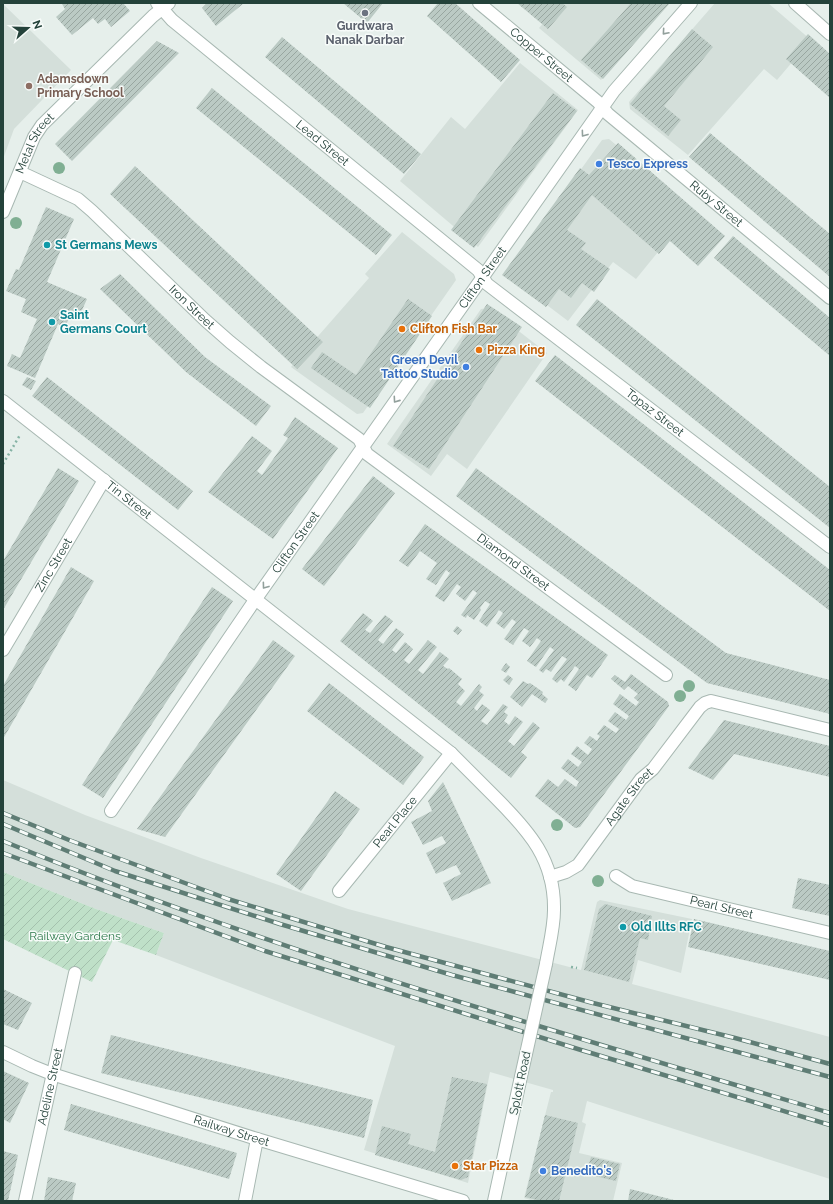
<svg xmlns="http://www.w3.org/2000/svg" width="833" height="1204" font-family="Raleway,sans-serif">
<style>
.built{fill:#d4dfda}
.garden{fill:url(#garden-furrows)}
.building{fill:url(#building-hatch)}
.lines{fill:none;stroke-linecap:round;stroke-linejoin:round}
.minor-casing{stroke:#a8b8b2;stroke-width:14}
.path{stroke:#86b3a5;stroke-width:2.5;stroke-dasharray:2 3;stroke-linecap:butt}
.minor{stroke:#fff;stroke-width:12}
.rail-casing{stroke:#5f7d75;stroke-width:4.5}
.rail{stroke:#f7fbf9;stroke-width:3;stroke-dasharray:9;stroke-linecap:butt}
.minor-bridge-casing{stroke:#a8b8b2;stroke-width:14;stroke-linecap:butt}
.minor-bridge{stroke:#fff;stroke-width:12}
.tree{fill:#80af93}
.oneway{stroke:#92a09c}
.worship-dot{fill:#6b7280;stroke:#f7fbf9;stroke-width:1.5}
.education-dot{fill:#8d6e63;stroke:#f7fbf9;stroke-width:1.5}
.shop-dot{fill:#3f7fe0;stroke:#f7fbf9;stroke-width:1.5}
.culture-dot{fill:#0f9aa8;stroke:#f7fbf9;stroke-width:1.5}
.food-dot{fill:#e8710a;stroke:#f7fbf9;stroke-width:1.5}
.labels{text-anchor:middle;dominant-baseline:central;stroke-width:3;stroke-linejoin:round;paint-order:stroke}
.worship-label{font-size:12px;font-weight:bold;fill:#5b616d;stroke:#f7fbf9}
.street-label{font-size:12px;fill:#24423a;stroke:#f7fbf9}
.education-label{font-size:12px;font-weight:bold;fill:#785e54;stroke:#f7fbf9;text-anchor:start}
.shop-label{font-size:12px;font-weight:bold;fill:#366cbe;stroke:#f7fbf9;text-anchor:start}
.culture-label{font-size:12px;font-weight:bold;fill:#0d838f;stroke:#f7fbf9;text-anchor:start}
.food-label{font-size:12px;font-weight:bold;fill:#c56008;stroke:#f7fbf9;text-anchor:start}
.park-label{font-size:12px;fill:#2d7a4b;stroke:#f7fbf9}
</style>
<defs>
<pattern id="garden-furrows" width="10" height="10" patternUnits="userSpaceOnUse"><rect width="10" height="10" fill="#bfe0c8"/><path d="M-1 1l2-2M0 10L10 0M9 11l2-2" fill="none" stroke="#a4c1ad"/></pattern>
<pattern id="building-hatch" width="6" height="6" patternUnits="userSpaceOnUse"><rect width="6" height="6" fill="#bbcac4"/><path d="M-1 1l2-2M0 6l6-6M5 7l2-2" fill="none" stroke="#98a6a0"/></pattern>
</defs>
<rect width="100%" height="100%" fill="#e6efeb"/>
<path class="built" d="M 561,3 L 667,3 L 601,80 L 539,28 Z
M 715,3 L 768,3 L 811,40 L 777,80 L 764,69 L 688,155 L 630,109 L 629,102 Z
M 3,4 L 71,70 L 14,129 L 3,159 Z
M 520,63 L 578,110 L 478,247 L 400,181 L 451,117 L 465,129 Z
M 609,139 L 693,209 L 636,279 L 613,262 L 568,321 L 506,274 L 602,140 Z
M 402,232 L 454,274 L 456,280 L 363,413 L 357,414 L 291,367 L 369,278 L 365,274 Z
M 489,308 L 547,353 L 467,469 L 447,454 L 431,476 L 387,444 L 481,309 Z
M 3,780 L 85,815 L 201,858 L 348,909 L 581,970 L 597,902 L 600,900 L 692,919 L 681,973 L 638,960 L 632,984 L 830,1037 L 830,1179 L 587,1101 L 582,1122 L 586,1124 L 579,1153 L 622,1163 L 613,1201 L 534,1201 L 524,1198 L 551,1092 L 553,1092 L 553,1090 L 490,1072 L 468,1183 L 364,1150 L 395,1046 L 156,955 L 164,933 L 96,909 L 3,872 Z"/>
<path class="garden" d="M 3,872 L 96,909 L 164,933 L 156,955 L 113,940 L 92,982 L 3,939 Z"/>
<path class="building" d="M 63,3 L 123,3 L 130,11 L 111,27 L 105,19 L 98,24 L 93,18 L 72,35 L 56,17 L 65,9 L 62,4 Z
M 207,3 L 244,3 L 216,26 L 202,8 Z
M 343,3 L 383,3 L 367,23 Z
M 438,3 L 455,3 L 520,60 L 501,82 L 427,16 Z
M 517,3 L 562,3 L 567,7 L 548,29 Z
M 631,3 L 670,3 L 603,79 L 581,60 Z
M 692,29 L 713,47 L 664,106 L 681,120 L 668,136 L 630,104 Z
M 808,34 L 830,54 L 830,98 L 786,59 Z
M 282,37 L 421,154 L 404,174 L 265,57 Z
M 157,41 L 179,53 L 72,161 L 55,144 Z
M 212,88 L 392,235 L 376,255 L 196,108 Z
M 553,93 L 577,111 L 474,248 L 451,230 Z
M 710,133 L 830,234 L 830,277 L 689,157 Z
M 618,143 L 725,236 L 698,266 L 670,241 L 659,254 L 592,195 L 567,230 L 586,243 L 581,249 L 610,269 L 594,292 L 582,283 L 571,298 L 559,289 L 546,307 L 502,275 L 580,168 L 589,175 Z
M 135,166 L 323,342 L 297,369 L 110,194 Z
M 46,207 L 74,219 L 47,282 L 87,299 L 78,319 L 70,316 L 65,327 L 58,324 L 35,378 L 7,366 L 12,354 L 20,358 L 37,319 L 21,312 L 26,299 L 6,291 L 16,269 L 19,270 Z
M 733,236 L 830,318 L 830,356 L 714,258 Z
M 120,274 L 205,357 L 271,406 L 256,426 L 186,372 L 100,289 Z
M 408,299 L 432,316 L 370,408 L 311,368 L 322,352 L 356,375 Z
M 597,299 L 830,487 L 830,528 L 576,325 Z
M 487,304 L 522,327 L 429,469 L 393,446 Z
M 555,355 L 830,570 L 830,611 L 535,381 Z
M 27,377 L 36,381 L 31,390 L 22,385 Z
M 47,377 L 193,491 L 178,510 L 32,396 Z
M 295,417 L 338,448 L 273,539 L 208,492 L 252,436 L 272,451 L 257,471 L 262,475 L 288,438 L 283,435 Z
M 58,468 L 79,481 L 3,610 L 3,561 Z
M 476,468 L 726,653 L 830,680 L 830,714 L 707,683 L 456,496 Z
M 373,476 L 395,493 L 324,586 L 302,569 Z
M 425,524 L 608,655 L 592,678 L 587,675 L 576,691 L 568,685 L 579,669 L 575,666 L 564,682 L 561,679 L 557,683 L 552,679 L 567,659 L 562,656 L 551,672 L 546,669 L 543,673 L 539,670 L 554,650 L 550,647 L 536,667 L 527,661 L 541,641 L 537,638 L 530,647 L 522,641 L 529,631 L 524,628 L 513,645 L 504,639 L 516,622 L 512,619 L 504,629 L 496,623 L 503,613 L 499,610 L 487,627 L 479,621 L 490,604 L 485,601 L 480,608 L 481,610 L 474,620 L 467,615 L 466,618 L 461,615 L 477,593 L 473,590 L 465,601 L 456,594 L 461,587 L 457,584 L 444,602 L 435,596 L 450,573 L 446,570 L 436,585 L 426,579 L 437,563 L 420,551 L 408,567 L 399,561 Z
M 71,567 L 94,581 L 3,739 L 3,686 Z
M 212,587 L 233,601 L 103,798 L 82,785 Z
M 363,613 L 373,621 L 365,630 L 370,633 L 385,615 L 393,621 L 378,640 L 383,644 L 396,628 L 404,634 L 392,650 L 396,653 L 405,642 L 413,649 L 404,660 L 409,664 L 428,640 L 437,647 L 418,670 L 423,674 L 440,652 L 449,659 L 443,666 L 448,669 L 449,668 L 462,679 L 458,684 L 465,691 L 456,702 L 461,706 L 479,684 L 482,687 L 479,691 L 484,695 L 474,708 L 477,711 L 482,704 L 490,710 L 481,721 L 487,725 L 503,704 L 508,707 L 504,712 L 508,715 L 504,721 L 509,725 L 515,716 L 523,722 L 508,741 L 514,746 L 533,722 L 540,728 L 521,752 L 527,757 L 511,778 L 340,641 Z
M 457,626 L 462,630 L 458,635 L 453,631 Z
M 273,640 L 295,656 L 165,837 L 137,829 Z
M 506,663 L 510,667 L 506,673 L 501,670 Z
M 631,674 L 668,702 L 669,706 L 580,827 L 575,828 L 535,796 L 548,779 L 558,787 L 565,779 L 576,787 L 579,782 L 561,768 L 568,759 L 578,767 L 582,762 L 571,754 L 577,746 L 588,755 L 592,749 L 584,743 L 590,736 L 597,741 L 600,736 L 597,734 L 604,725 L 616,733 L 619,729 L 608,721 L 615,712 L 626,720 L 629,716 L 613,704 L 620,694 L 636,706 L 639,702 L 634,698 L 638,694 L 628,686 L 624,690 L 611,679 L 615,675 L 625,682 Z
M 508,675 L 513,679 L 509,685 L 503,680 Z
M 523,681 L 528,684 L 530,683 L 543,692 L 542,694 L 548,699 L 545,703 L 532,694 L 522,707 L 510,697 Z
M 329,683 L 424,757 L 403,785 L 307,711 Z
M 724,720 L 830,746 L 830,777 L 734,754 L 713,780 L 688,768 Z
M 443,782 L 491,883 L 452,901 L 443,883 L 461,874 L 456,865 L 436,874 L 426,853 L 446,843 L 442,836 L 423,845 L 411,822 L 432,811 L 428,801 Z
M 335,791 L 360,809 L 301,891 L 276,874 Z
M 798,878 L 830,885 L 830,916 L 792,908 Z
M 605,904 L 652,916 L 648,940 L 640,938 L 629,982 L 584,970 L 599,909 Z
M 694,919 L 830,951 L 830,980 L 688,947 Z
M 3,989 L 32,1003 L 18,1030 L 3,1024 Z
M 111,1035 L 373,1100 L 364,1138 L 101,1073 Z
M 3,1071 L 29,1083 L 10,1123 L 3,1119 Z
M 452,1077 L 487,1084 L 468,1177 L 461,1180 L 375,1155 L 382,1126 L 411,1134 L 408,1144 L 435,1152 Z
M 71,1104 L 237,1153 L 229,1179 L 64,1130 Z
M 545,1115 L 578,1123 L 559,1201 L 541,1201 L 525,1197 Z
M 3,1151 L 18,1155 L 8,1201 L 3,1201 Z
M 591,1157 L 620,1164 L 616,1181 L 586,1174 Z
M 48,1177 L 76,1183 L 72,1201 L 44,1201 Z
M 630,1189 L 674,1200 L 673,1201 L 628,1201 Z"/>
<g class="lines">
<g class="minor-casing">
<g id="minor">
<path id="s1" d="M 157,3 L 172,20 L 478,270 L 487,284 L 830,547"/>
<path id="s2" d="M 479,3 L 598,102 L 608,114 L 830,298"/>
<path d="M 795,3 L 830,34"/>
<path id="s3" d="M 20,172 L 78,199 L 92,211 L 205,320 L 230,342 L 261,367 L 359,439 L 367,454 L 666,675"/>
<path id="s4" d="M 3,212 L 34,137 L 42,125 L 153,16 L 169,3"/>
<path id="s5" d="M 3,401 L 451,753 C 466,768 481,783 496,798 C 529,831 555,860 554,910 C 554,928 549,946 546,964"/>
<path id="s6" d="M 3,650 L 104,480"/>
<path id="s7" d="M 111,811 L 255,600 L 614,91 L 691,3"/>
<path id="s8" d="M 616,876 L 632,886 L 830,933"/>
<path id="s9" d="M 550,877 L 566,872 L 578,865 L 641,779 L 653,769 L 700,707 L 705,703 L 711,701 L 830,730"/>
<path id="s10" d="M 339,891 L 451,753"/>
<path id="s11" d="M 3,1052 L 32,1066 L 52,1074 L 257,1139 L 463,1201"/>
<path id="s12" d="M 25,1201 L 75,973"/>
<path d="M 245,1201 L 257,1139"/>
<path d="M 494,1201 L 520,1081"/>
</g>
</g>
<path class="path" d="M 3,464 L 20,435
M 571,967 L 577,968"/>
<use href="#minor" class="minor"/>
<g class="rail-casing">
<path id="rail" d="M 3,813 L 69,840 L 228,899 L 386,947 L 593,1003 L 735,1038 L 830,1064
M 3,824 L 115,871 L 280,924 L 452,975 L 830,1077
M 3,841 C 271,951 552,1030 830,1113
M 3,853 L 265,951 L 581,1050 L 830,1125"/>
</g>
<use href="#rail" class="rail"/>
<g class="minor-bridge-casing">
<path id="minor-bridge" d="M 520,1081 L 546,964"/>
</g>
<use href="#minor-bridge" class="minor-bridge"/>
</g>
<g class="tree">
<circle cx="59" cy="168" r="6"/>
<circle cx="16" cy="223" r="6"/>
<circle cx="689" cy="686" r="6"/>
<circle cx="680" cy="696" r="6"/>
<circle cx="557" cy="825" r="6"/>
<circle cx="598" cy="881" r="6"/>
</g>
<defs><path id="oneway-chevron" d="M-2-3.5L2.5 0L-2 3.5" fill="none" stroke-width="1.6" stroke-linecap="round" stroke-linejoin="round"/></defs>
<g class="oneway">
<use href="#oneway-chevron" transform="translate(665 32) rotate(131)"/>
<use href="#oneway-chevron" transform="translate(584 134) rotate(126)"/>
<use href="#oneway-chevron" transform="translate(396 400) rotate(125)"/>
<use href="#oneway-chevron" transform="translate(265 586) rotate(126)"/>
</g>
<circle class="worship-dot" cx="365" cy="13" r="4"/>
<circle class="education-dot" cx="29" cy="86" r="4"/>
<g class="shop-dot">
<circle cx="599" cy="164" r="4"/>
<circle cx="466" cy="367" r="4"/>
<circle cx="543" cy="1171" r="4"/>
</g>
<g class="culture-dot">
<circle cx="47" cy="245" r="4"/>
<circle cx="52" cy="322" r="4"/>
<circle cx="623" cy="927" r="4"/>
</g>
<g class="food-dot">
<circle cx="402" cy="329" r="4"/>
<circle cx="479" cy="350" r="4"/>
<circle cx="455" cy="1166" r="4"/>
</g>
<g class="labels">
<g class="worship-label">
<text x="365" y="26">Gurdwara<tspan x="365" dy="14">Nanak Darbar</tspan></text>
</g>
<g class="street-label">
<text stroke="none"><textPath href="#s2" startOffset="81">Copper Street</textPath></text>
<text stroke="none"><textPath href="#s1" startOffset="217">Lead Street</textPath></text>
<text stroke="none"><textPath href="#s4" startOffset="76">Metal Street</textPath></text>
<text stroke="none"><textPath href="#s2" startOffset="311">Ruby Street</textPath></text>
<text stroke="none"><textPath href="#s7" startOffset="650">Clifton Street</textPath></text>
<text stroke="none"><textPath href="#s3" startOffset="221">Iron Street</textPath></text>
<text stroke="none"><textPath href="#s1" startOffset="646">Topaz Street</textPath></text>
<text stroke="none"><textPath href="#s5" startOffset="160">Tin Street</textPath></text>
<text stroke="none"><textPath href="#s7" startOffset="326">Clifton Street</textPath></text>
<text stroke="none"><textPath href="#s3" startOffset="633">Diamond Street</textPath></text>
<text stroke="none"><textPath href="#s6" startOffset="99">Zinc Street</textPath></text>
<text stroke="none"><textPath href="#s9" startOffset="116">Agate Street</textPath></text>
<text stroke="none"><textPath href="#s10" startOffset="89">Pearl Place</textPath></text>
<text stroke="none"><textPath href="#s8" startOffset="111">Pearl Street</textPath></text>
<text transform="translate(520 1083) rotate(-78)">Splott Road</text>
<text stroke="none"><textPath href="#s12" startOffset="117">Adeline Street</textPath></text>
<text stroke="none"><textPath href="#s11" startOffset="242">Railway Street</textPath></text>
</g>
<g class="education-label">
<text x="37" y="79">Adamsdown<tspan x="37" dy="14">Primary School</tspan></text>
</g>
<g class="shop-label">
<text x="607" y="164">Tesco Express</text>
<text x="458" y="360" text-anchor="end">Green Devil<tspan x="458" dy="14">Tattoo Studio</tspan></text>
<text x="551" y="1171">Benedito's</text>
</g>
<g class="culture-label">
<text x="55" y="245">St Germans Mews</text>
<text x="60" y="315">Saint<tspan x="60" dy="14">Germans Court</tspan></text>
<text x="631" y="927">Old Illts RFC</text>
</g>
<g class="food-label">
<text x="410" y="329">Clifton Fish Bar</text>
<text x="487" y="350">Pizza King</text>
<text x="463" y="1166">Star Pizza</text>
</g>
<g class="park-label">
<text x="75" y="936">Railway Gardens</text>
</g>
</g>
<rect width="833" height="1204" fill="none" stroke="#24423a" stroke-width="8"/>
<g transform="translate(28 28) rotate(70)" stroke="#f7fbf9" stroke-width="3" paint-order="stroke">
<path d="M0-3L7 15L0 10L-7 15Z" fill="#24423a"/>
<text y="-6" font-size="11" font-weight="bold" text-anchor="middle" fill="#24423a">N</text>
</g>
</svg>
